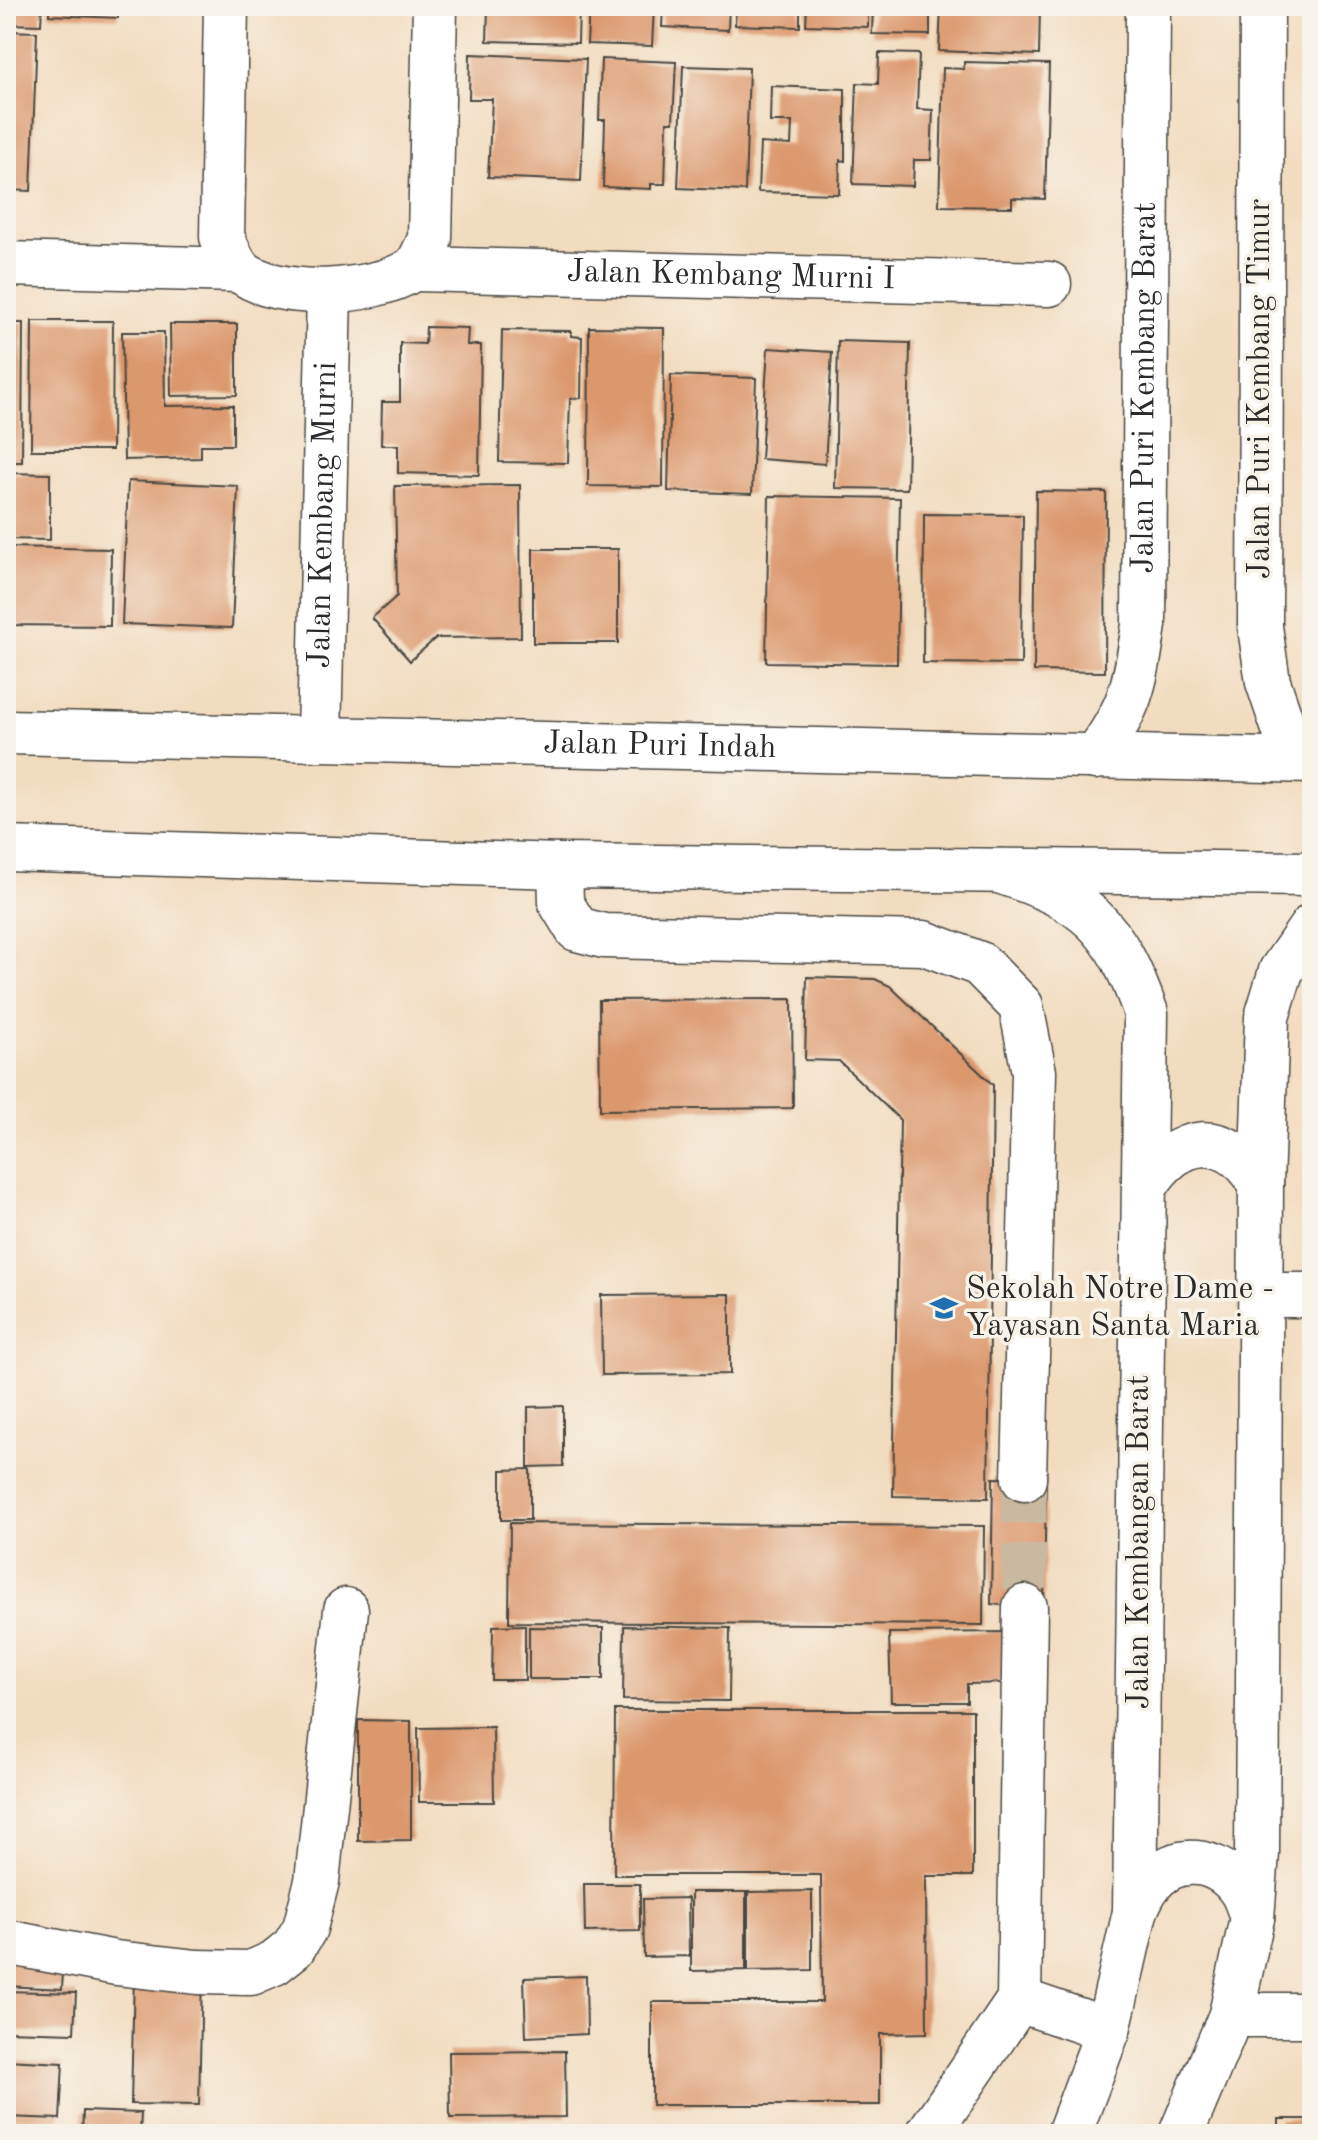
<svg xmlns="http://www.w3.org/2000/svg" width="1318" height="2140" font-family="'Old Standard TT',serif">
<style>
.building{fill:#dc986d}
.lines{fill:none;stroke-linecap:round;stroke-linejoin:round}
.minor-tunnel{stroke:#cab9a1;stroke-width:44;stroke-dasharray:44 22;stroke-linecap:butt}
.minor-casing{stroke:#494641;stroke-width:47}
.major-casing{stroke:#494641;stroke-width:47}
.minor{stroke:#fff;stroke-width:44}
.major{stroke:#fff;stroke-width:44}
.labels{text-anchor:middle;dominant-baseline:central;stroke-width:7;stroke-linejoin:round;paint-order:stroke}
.street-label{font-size:32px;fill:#2b2b2b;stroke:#f7f3e8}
.poi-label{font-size:32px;fill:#2b2b2b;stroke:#f7f3e8;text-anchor:start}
</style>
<rect width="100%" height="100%" fill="#f7f3e8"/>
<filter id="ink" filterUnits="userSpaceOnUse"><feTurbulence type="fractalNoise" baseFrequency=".0125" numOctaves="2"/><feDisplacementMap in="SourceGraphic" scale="16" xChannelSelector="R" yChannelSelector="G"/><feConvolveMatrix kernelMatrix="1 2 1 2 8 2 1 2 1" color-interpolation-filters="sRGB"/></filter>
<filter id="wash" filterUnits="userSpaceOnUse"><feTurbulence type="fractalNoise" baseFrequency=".006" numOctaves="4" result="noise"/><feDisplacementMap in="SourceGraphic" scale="32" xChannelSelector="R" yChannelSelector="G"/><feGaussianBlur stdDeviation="1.8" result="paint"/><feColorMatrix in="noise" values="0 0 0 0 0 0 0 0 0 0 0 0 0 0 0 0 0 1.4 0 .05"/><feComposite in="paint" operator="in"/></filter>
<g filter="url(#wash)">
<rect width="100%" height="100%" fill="#f2dcbf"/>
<g id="blocks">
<path class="building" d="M 6,6 L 42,6 L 41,25 L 6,24 Z
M 49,6 L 118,6 L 118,18 L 49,15 Z
M 488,6 L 579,6 L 578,43 L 487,41 Z
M 589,6 L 654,6 L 652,46 L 587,44 Z
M 663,6 L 729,6 L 728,30 L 662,27 Z
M 736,6 L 800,6 L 800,27 L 735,25 Z
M 807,6 L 868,6 L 868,27 L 806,25 Z
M 873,6 L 930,6 L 930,35 L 872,34 Z
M 941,6 L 1040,6 L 1039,55 L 939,51 Z
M 6,31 L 37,32 L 31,191 L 6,190 Z
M 879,53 L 919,54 L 917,109 L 933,110 L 931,160 L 914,160 L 913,186 L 853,184 L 857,83 L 878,84 Z
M 470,54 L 586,59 L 581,181 L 488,177 L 492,99 L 469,99 Z
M 601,59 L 676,62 L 673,122 L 667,122 L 665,184 L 651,184 L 651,189 L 603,187 L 605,120 L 599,120 Z
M 964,62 L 1049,64 L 1045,199 L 1012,198 L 1012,207 L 939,206 L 943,68 L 964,69 Z
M 683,66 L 749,68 L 745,191 L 678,188 Z
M 771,86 L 845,89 L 845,161 L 840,160 L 839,194 L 758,192 L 760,143 L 791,145 L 792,122 L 770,122 Z
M 32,321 L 113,321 L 112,450 L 31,450 Z
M 6,323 L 23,323 L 22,462 L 6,462 Z
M 170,324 L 237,324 L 237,395 L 171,396 Z
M 426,327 L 468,328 L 467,345 L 481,345 L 479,475 L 398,473 L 398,445 L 381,445 L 382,402 L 400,402 L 400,343 L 425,344 Z
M 589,327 L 664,328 L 663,487 L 588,486 Z
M 502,330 L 571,331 L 571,336 L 582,337 L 581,398 L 570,399 L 568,463 L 499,462 Z
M 122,332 L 164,332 L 165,406 L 233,405 L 233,445 L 201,445 L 201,458 L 124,460 Z
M 838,341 L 910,343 L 907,489 L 835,488 Z
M 768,348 L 832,352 L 825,464 L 761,459 Z
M 671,375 L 756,378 L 752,494 L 668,491 Z
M 7,473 L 50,474 L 50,540 L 7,539 Z
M 128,481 L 238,486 L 232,628 L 122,624 Z
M 520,485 L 521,637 L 436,638 L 410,661 L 372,618 L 397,596 L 395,486 Z
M 1036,491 L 1106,492 L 1105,672 L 1034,671 Z
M 769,496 L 900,498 L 897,664 L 766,662 Z
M 924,514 L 1023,515 L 1021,664 L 923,663 Z
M 6,547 L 111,549 L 110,626 L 6,625 Z
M 533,549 L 618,549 L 618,643 L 533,643 Z
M 807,977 L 875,979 L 890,986 L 993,1085 L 988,1498 L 893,1496 L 900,1120 L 839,1061 L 805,1060 Z
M 792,999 L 793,1108 L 600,1110 L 599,1000 Z
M 730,1294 L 730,1374 L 602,1375 L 601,1295 Z
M 563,1406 L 563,1466 L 528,1467 L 528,1407 Z
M 530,1469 L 530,1520 L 501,1520 L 501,1470 Z
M 993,1478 L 1046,1479 L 1044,1605 L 1025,1607 L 991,1604 Z
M 510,1523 L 984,1526 L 983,1625 L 509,1622 Z
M 525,1625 L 525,1680 L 492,1680 L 493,1626 Z
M 624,1626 L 730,1628 L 729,1701 L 623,1700 Z
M 529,1627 L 603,1628 L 603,1679 L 529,1679 Z
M 1014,1632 L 1015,1683 L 967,1684 L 967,1702 L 891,1702 L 889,1633 Z
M 615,1710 L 973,1710 L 973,1876 L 926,1876 L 927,2033 L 880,2034 L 880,2105 L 652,2105 L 652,2002 L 822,2002 L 821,1875 L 614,1875 Z
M 358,1720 L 411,1721 L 411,1840 L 358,1841 Z
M 493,1727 L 494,1802 L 419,1802 L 418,1728 Z
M 584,1884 L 640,1884 L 640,1931 L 585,1932 Z
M 812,1891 L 812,1970 L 748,1971 L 748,1892 Z
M 691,1892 L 746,1892 L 746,1970 L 691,1971 Z
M 688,1898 L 689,1956 L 644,1957 L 643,1899 Z
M 6,1952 L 64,1956 L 62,1989 L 6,1986 Z
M 134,1974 L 202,1976 L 199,2105 L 131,2104 Z
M 586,1976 L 587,2034 L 526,2037 L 524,1978 Z
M 6,1991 L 76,1993 L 74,2033 L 6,2031 Z
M 565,2051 L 566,2117 L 450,2118 L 449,2052 Z
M 6,2060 L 63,2063 L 60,2119 L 6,2117 Z
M 83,2111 L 141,2113 L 140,2134 L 82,2134 Z
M 1279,2119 L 1312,2119 L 1312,2134 L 1279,2134 Z"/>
</g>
</g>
<g filter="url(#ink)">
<use href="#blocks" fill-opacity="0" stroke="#494641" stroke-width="2"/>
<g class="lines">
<path class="minor-tunnel" d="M 1024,1479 L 1025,1607"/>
<g class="minor-casing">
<g id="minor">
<path d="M 226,6 L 222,237 C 227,247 232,263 240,270 C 275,301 375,294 411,270 C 420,265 425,249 430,239 L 435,6"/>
<path d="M 1262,6 L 1260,627 L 1268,682 L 1286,735 L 1312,756"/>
<path d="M 6,264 L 239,270"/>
<path id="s1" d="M 415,269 L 1049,284"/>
<path id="s2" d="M 319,739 L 329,291"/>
<path id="s3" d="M 1095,757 C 1131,708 1135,685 1144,625 L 1148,6"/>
<path d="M 560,866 L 561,903 L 577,929 L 604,936 L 924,943 L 980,964 L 1021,1006 L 1034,1072 L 1024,1479"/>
<path d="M 1261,1295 L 1312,1295"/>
<path d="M 6,1942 L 116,1963 L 197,1972 L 251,1973 L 274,1963 L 293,1948 L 305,1928 L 317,1881 L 346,1610"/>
<path d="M 1019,2000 L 1108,2030"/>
<path d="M 1231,2015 L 1312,2015"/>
<path d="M 928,2134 L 1019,2000 L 1025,1607"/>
</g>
</g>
<g class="major-casing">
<g id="major">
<path id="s4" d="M 6,732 L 1312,761"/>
<path d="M 6,849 L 560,866 L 1312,874"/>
<path d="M 999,871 C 1088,900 1115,925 1146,1013 L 1135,1912 L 1108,2030 L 1069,2134"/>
<path d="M 1145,1187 C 1177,1133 1228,1128 1261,1184"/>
<path d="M 1135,1912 C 1139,1903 1143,1892 1150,1884 C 1175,1852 1218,1858 1240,1889 C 1246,1897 1249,1909 1252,1918"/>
<path d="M 1181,2134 L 1231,2015 L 1252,1918 L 1257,1853 L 1261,1184 L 1267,1017 L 1281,971 L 1312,926"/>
</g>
</g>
<use href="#minor" class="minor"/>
<use href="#major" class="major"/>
</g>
</g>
<defs>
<g id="school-bare" transform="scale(2.16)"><path d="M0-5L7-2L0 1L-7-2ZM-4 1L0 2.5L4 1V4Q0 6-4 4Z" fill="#1f6fb2" stroke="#f7f3e8" stroke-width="2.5" paint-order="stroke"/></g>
</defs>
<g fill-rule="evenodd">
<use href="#school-bare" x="944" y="1308"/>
</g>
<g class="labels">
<g class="street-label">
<text stroke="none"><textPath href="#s1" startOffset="316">Jalan Kembang Murni I</textPath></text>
<text stroke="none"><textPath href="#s3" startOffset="380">Jalan Puri Kembang Barat</textPath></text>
<text transform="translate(1261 389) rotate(-90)">Jalan Puri Kembang Timur</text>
<text stroke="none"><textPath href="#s2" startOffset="224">Jalan Kembang Murni</textPath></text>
<text stroke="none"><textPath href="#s4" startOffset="654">Jalan Puri Indah</textPath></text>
<text transform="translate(1140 1542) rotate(-90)">Jalan Kembangan Barat</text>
</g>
<g class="poi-label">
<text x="966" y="1290">Sekolah Notre Dame -<tspan x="966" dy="37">Yayasan Santa Maria</tspan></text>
</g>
</g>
<rect width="1318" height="2140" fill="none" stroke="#f7f3e8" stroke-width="32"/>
</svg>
